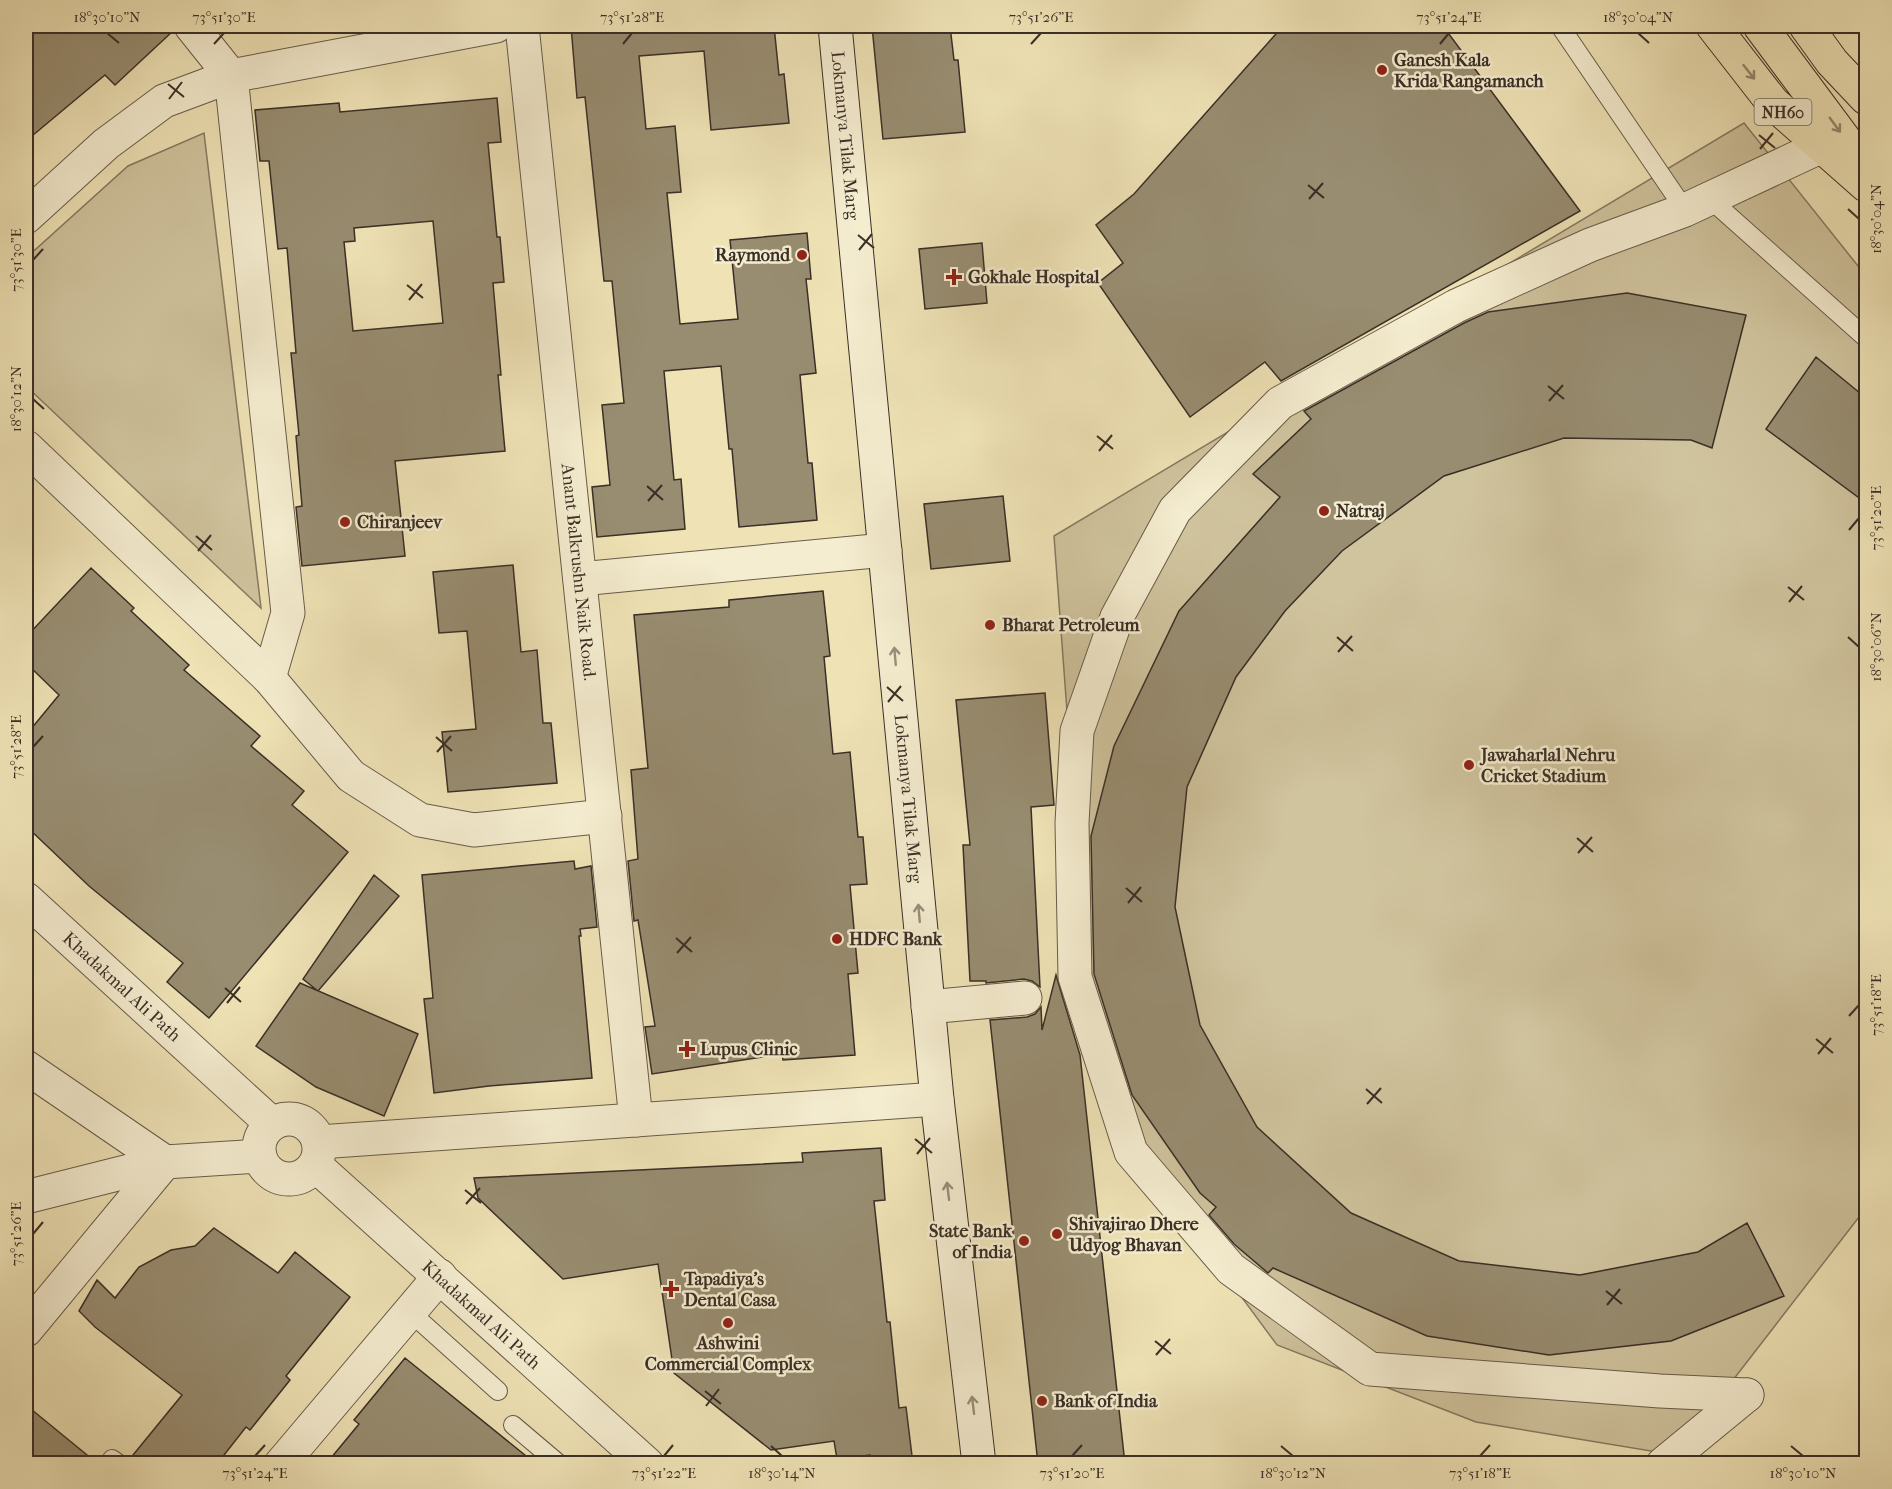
<svg xmlns="http://www.w3.org/2000/svg" width="1892" height="1489" font-family="'IM FELL French Canon',serif">
<style>
.park{fill:#d0c49e;stroke:#857a62;stroke-width:1.5}
.building{fill:#988d71;stroke:#3a2f26;stroke-width:1.5;fill-rule:evenodd}
.lines{fill:none;stroke-linecap:round;stroke-linejoin:round}
.service-casing{stroke:#675c4a;stroke-width:20}
.minor-casing{stroke:#675c4a;stroke-width:35}
.tertiary-casing{stroke:#675c4a;stroke-width:35}
.secondary-casing{stroke:#3a2f26;stroke-width:35}
.trunk-casing{stroke:#3a2f26;stroke-width:35}
.service{stroke:#f5edd0;stroke-width:18}
.minor{stroke:#f5edd0;stroke-width:33}
.tertiary{stroke:#f5edd0;stroke-width:33}
.secondary{stroke:#f5edd0;stroke-width:33}
.trunk{stroke:#efe3b6;stroke-width:33}
.oneway{stroke:#94896e}
.oneway2{stroke:#988e7b}
.ticks{fill:none;stroke:#3a2f26;stroke-width:2}
.poi-dot{fill:#8f2418;stroke:#f5edd0;stroke-width:2}
.labels{text-anchor:middle;dominant-baseline:central;stroke-width:5;stroke-linejoin:round;paint-order:stroke}
.shield{fill:#f5edd0;stroke:#726859;stroke-width:1.5}
.shield-label{font-size:16px;font-weight:bold;fill:#3a2f26}
.poi-label{font-size:18px;font-weight:bold;fill:#3a2f26;stroke:#f5edd0;text-anchor:start}
.street-label{font-size:18px;fill:#3a2f26;stroke:#f5edd0}
.neatline{fill:none;stroke:#3a2f26;stroke-width:2}
.ticks-label{font-size:15px;text-anchor:middle;fill:#3a2f26}
</style>
<rect width="100%" height="100%" fill="#efe3b6"/>
<filter id="stains"><feTurbulence type="fractalNoise" baseFrequency=".00333" numOctaves="4"/><feColorMatrix values="0 0 0 0 .2 0 0 0 0 .09 0 0 0 0 .02 0 0 0 .5 -.17"/></filter>
<radialGradient id="worn" r=".72"><stop offset=".6" stop-color="#630" stop-opacity="0"/><stop offset="1" stop-color="#630" stop-opacity=".3"/></radialGradient>
<path class="park" d="M 1744,123 L 1866,276 L 1866,1208 L 1675,1455 L 1476,1422 L 1277,1345 L 1108,1116 L 1088,994 L 1054,536 Z
M 204,133 L 261,608 L 26,386 L 26,258 L 128,166 Z"/>
<path class="building" d="M 26,26 L 173,26 L 173,31 L 115,85 L 105,75 L 26,141 Z
M 571,26 L 774,26 L 779,75 L 784,74 L 789,123 L 711,130 L 704,51 L 639,56 L 646,129 L 675,126 L 681,192 L 667,193 L 680,324 L 738,319 L 730,240 L 807,233 L 811,279 L 806,279 L 816,373 L 800,375 L 808,463 L 812,463 L 817,520 L 739,527 L 732,449 L 729,449 L 721,366 L 664,371 L 674,480 L 681,479 L 685,529 L 597,537 L 592,487 L 610,485 L 602,405 L 624,403 L 612,281 L 604,281 L 585,97 L 577,98 Z
M 872,26 L 950,26 L 954,60 L 958,60 L 965,132 L 883,139 Z
M 1283,26 L 1443,26 L 1580,211 L 1281,381 L 1265,362 L 1190,417 L 1098,283 L 1123,263 L 1096,225 L 1134,194 Z
M 497,98 L 501,142 L 488,143 L 497,237 L 500,237 L 504,282 L 493,283 L 501,375 L 498,375 L 505,451 L 395,461 L 405,556 L 302,566 L 296,507 L 302,506 L 296,436 L 299,435 L 291,353 L 296,353 L 287,248 L 278,249 L 269,161 L 260,161 L 255,110 L 339,103 L 340,112 ZM 433,221 L 443,323 L 353,331 L 344,242 L 355,241 L 354,228 Z
M 982,243 L 987,303 L 925,309 L 919,249 Z
M 1627,293 L 1746,315 L 1712,448 L 1691,440 L 1564,438 L 1444,476 L 1342,551 L 1285,611 L 1236,677 L 1187,787 L 1175,907 L 1200,1025 L 1257,1127 L 1351,1213 L 1459,1261 L 1580,1275 L 1698,1252 L 1747,1223 L 1784,1296 L 1671,1341 L 1549,1355 L 1427,1336 L 1273,1268 L 1268,1273 L 1234,1244 L 1209,1215 L 1216,1207 L 1200,1193 L 1132,1095 L 1094,974 L 1091,836 L 1114,746 L 1179,611 L 1280,497 L 1253,474 L 1311,419 L 1304,411 L 1464,323 L 1488,312 Z
M 1816,357 L 1866,398 L 1866,503 L 1766,429 Z
M 1003,496 L 1010,561 L 931,569 L 924,504 Z
M 513,565 L 521,652 L 537,650 L 543,723 L 551,723 L 557,783 L 448,792 L 442,732 L 476,729 L 467,631 L 439,633 L 433,572 Z
M 91,568 L 134,608 L 131,611 L 189,665 L 184,670 L 260,736 L 251,746 L 304,791 L 292,805 L 348,852 L 209,1018 L 167,982 L 183,963 L 89,886 L 26,826 L 26,735 L 59,695 L 26,663 L 26,637 Z
M 823,591 L 830,656 L 824,657 L 833,754 L 850,752 L 858,837 L 863,837 L 867,884 L 850,885 L 858,973 L 848,974 L 855,1055 L 783,1060 L 782,1054 L 652,1074 L 645,1027 L 655,1026 L 638,920 L 634,921 L 628,861 L 638,859 L 631,770 L 648,768 L 634,615 L 729,607 L 729,600 Z
M 1045,693 L 1054,805 L 1031,807 L 1040,987 L 1032,981 L 1024,979 L 986,983 L 986,981 L 970,981 L 963,845 L 970,845 L 956,700 Z
M 574,861 L 575,869 L 591,866 L 597,927 L 580,929 L 581,936 L 579,936 L 592,1078 L 489,1086 L 434,1093 L 424,999 L 433,998 L 422,875 Z
M 374,875 L 399,896 L 318,991 L 303,979 Z
M 1056,975 L 1080,1055 L 1124,1455 L 1114,1464 L 1038,1464 L 990,1020 L 1027,1017 L 1035,1014 L 1041,1007 L 1042,1030 Z
M 300,983 L 418,1034 L 384,1116 L 316,1087 L 256,1046 Z
M 881,1148 L 885,1200 L 874,1201 L 887,1322 L 890,1322 L 899,1408 L 906,1407 L 913,1464 L 871,1464 L 870,1455 L 837,1459 L 834,1441 L 771,1450 L 674,1373 L 658,1264 L 563,1279 L 478,1198 L 474,1178 L 803,1162 L 802,1153 Z
M 214,1228 L 278,1273 L 295,1252 L 350,1297 L 286,1376 L 290,1380 L 250,1430 L 246,1427 L 217,1464 L 130,1464 L 129,1460 L 182,1395 L 95,1327 L 79,1311 L 97,1280 L 115,1298 L 139,1267 L 171,1250 L 195,1246 Z
M 405,1358 L 536,1464 L 326,1464 L 359,1424 L 354,1420 Z
M 26,1405 L 98,1464 L 26,1464 Z"/>
<g class="lines">
<g class="service-casing">
<path id="service" d="M 388,26 L 400,44
M 1560,26 L 1685,210
M 1710,199 L 1866,338
M 410,1312 L 498,1391
M 513,1425 L 559,1464
M 112,1459 L 119,1464"/>
</g>
<g class="minor-casing">
<g id="minor">
<path d="M 191,26 L 231,76 L 288,613 L 269,678"/>
<path id="s1" d="M 522,26 L 636,1120"/>
<path d="M 26,217 L 106,144 L 164,101 L 231,76 L 496,26"/>
<path d="M 26,447 L 269,678 L 351,776 L 420,820 L 474,830 L 605,816"/>
<path d="M 580,579 L 885,550"/>
<path d="M 928,1007 L 1025,998"/>
<path d="M 26,1067 L 165,1162 L 26,1330"/>
<path d="M 319,1142 L 937,1099"/>
<path d="M 26,1197 L 165,1162 L 260,1156"/>
<path d="M 1747,1395 L 1660,1391 L 1370,1369 L 1231,1269 L 1131,1152 L 1075,977 L 1072,823 L 1077,731 L 1117,617 L 1175,510 L 1280,403 L 1456,306 L 1590,245 L 1685,210 L 1822,146"/>
<path d="M 281,1464 L 440,1276"/>
<path d="M 1663,1464 L 1747,1395"/>
</g>
</g>
<g class="tertiary-casing">
<g id="tertiary">
<path id="s2" d="M 26,899 L 272,1124"/>
<circle cx="289" cy="1149" r="30"/>
<path id="s3" d="M 315,1165 L 647,1464"/>
</g>
</g>
<g class="secondary-casing">
<g id="secondary">
<path id="s4" d="M 835,26 L 937,1099 L 979,1464"/>
</g>
</g>
<g class="trunk-casing">
<path id="trunk" d="M 1713,26 L 1773,103 L 1866,185
M 1760,26 L 1865,167
M 1806,26 L 1832,62 L 1866,98"/>
</g>
<use href="#service" class="service"/>
<use href="#minor" class="minor"/>
<use href="#tertiary" class="tertiary"/>
<use href="#secondary" class="secondary"/>
<use href="#trunk" class="trunk"/>
</g>
<defs><path id="oneway-shaft" d="M-6 0H5M1.5-3L5.5 0L1.5 3" fill="none" stroke-width="1.6" stroke-linecap="round" stroke-linejoin="round" transform="scale(1.5)"/></defs>
<g class="oneway">
<use href="#oneway-shaft" transform="translate(1749 72) rotate(52)"/>
<use href="#oneway-shaft" transform="translate(1835 125) rotate(54)"/>
</g>
<g class="oneway2">
<use href="#oneway-shaft" transform="translate(895 656) rotate(-95)"/>
<use href="#oneway-shaft" transform="translate(919 913) rotate(-95)"/>
<use href="#oneway-shaft" transform="translate(948 1191) rotate(-97)"/>
<use href="#oneway-shaft" transform="translate(973 1405) rotate(-97)"/>
</g>
<path class="ticks" d="M 107,33 L 119,43M 1638,33 L 1649,43M 214,44 L 224,33M 623,44 L 632,33M 1031,44 L 1041,33M 1440,44 L 1449,33M 168,84 L 184,97M 169,99 L 182,82M 1759,135 L 1775,148M 1760,149 L 1773,133M 1308,185 L 1324,198M 1309,199 L 1323,183M 1848,209 L 1859,219M 858,235 L 874,248M 859,250 L 872,234M 33,260 L 43,249M 407,285 L 423,298M 409,300 L 422,284M 1548,386 L 1564,399M 33,399 L 44,409M 1549,401 L 1563,385M 1097,436 L 1113,449M 1099,451 L 1112,435M 647,486 L 663,500M 648,501 L 662,485M 1849,530 L 1859,518M 196,536 L 212,550M 198,551 L 211,535M 1788,587 L 1804,600M 1789,602 L 1802,586M 1337,637 L 1353,651M 1848,637 L 1859,647M 1338,652 L 1352,636M 887,687 L 903,701M 888,702 L 901,686M 436,737 L 452,751M 33,747 L 43,736M 437,752 L 451,736M 1577,838 L 1593,852M 1578,853 L 1592,837M 1126,888 L 1142,902M 1128,903 L 1141,887M 676,938 L 692,952M 677,953 L 691,937M 225,988 L 241,1002M 227,1003 L 240,987M 1849,1016 L 1859,1005M 1816,1039 L 1833,1053M 1818,1054 L 1831,1038M 1366,1089 L 1382,1103M 1367,1104 L 1381,1088M 915,1139 L 932,1153M 917,1154 L 930,1138M 465,1190 L 481,1203M 466,1204 L 480,1188M 33,1234 L 43,1222M 1606,1291 L 1622,1304M 1607,1305 L 1620,1289M 1155,1341 L 1171,1354M 1156,1355 L 1170,1339M 705,1391 L 721,1404M 706,1406 L 719,1389M 771,1446 L 782,1456M 1281,1446 L 1293,1456M 1791,1446 L 1803,1456M 255,1456 L 265,1445M 664,1456 L 673,1445M 1072,1456 L 1082,1445M 1480,1456 L 1490,1445"/>
<g class="poi-dot">
<circle cx="1382" cy="70" r="6"/>
<circle cx="802" cy="255" r="6"/>
<path d="M951 268h6v6h6v6h-6v6h-6v-6h-6v-6h6z"/>
<circle cx="1324" cy="511" r="6"/>
<circle cx="345" cy="522" r="6"/>
<circle cx="990" cy="625" r="6"/>
<circle cx="1469" cy="765" r="6"/>
<circle cx="837" cy="939" r="6"/>
<path d="M684 1040h6v6h6v6h-6v6h-6v-6h-6v-6h6z"/>
<circle cx="1057" cy="1234" r="6"/>
<circle cx="1024" cy="1241" r="6"/>
<path d="M668 1280h6v6h6v6h-6v6h-6v-6h-6v-6h6z"/>
<circle cx="728" cy="1323" r="6"/>
<circle cx="1042" cy="1401" r="6"/>
</g>
<g class="labels">
<rect class="shield" x="1754.5" y="99" width="57" height="26" rx="4.5"/>
<g class="shield-label">
<text x="1783" y="112">NH60</text>
</g>
<g class="poi-label">
<text x="1394" y="60">Ganesh Kala<tspan x="1394" dy="21">Krida Rangamanch</tspan></text>
<text x="790" y="255" text-anchor="end">Raymond</text>
<text x="968" y="277">Gokhale Hospital</text>
<text x="1336" y="511">Natraj</text>
<text x="357" y="522">Chiranjeev</text>
<text x="1002" y="625">Bharat Petroleum</text>
<text x="1481" y="755">Jawaharlal Nehru<tspan x="1481" dy="21">Cricket Stadium</tspan></text>
<text x="849" y="939">HDFC Bank</text>
<text x="700" y="1049">Lupus Clinic</text>
<text x="1069" y="1224">Shivajirao Dhere<tspan x="1069" dy="21">Udyog Bhavan</tspan></text>
<text x="1012" y="1231" text-anchor="end">State Bank<tspan x="1012" dy="21">of India</tspan></text>
<text x="684" y="1279">Tapadiya's<tspan x="684" dy="21">Dental Casa</tspan></text>
<text x="728" y="1343" text-anchor="middle">Ashwini<tspan x="728" dy="21">Commercial Complex</tspan></text>
<text x="1054" y="1401">Bank of India</text>
</g>
<g class="street-label">
<text stroke="none"><textPath href="#s4" startOffset="110">Lokmanya Tilak Marg</textPath></text>
<text stroke="none"><textPath href="#s1" startOffset="549">Anant Balkrushn Naik Road.</textPath></text>
<text stroke="none"><textPath href="#s4" startOffset="776">Lokmanya Tilak Marg</textPath></text>
<text stroke="none"><textPath href="#s2" startOffset="130">Khadakmal Ali Path</textPath></text>
<text stroke="none"><textPath href="#s3" startOffset="224">Khadakmal Ali Path</textPath></text>
</g>
</g>
<rect width="1892" height="1489" fill="none" stroke="#efe3b6" stroke-width="66"/>
<rect x="33" y="33" width="1826" height="1423" class="neatline"/>
<g class="ticks-label">
<text x="107" y="22">18°30'10"N</text>
<text x="224" y="22">73°51'30"E</text>
<text x="632" y="22">73°51'28"E</text>
<text x="1041" y="22">73°51'26"E</text>
<text x="1449" y="22">73°51'24"E</text>
<text x="1638" y="22">18°30'04"N</text>
<text transform="translate(1876 219) rotate(-90)" y="5">18°30'04"N</text>
<text transform="translate(16 260) rotate(-90)" y="5">73°51'30"E</text>
<text transform="translate(16 399) rotate(-90)" y="5">18°30'12"N</text>
<text transform="translate(1876 518) rotate(-90)" y="5">73°51'20"E</text>
<text transform="translate(1876 647) rotate(-90)" y="5">18°30'06"N</text>
<text transform="translate(16 747) rotate(-90)" y="5">73°51'28"E</text>
<text transform="translate(1876 1005) rotate(-90)" y="5">73°51'18"E</text>
<text transform="translate(16 1234) rotate(-90)" y="5">73°51'26"E</text>
<text x="255" y="1478">73°51'24"E</text>
<text x="664" y="1478">73°51'22"E</text>
<text x="782" y="1478">18°30'14"N</text>
<text x="1072" y="1478">73°51'20"E</text>
<text x="1293" y="1478">18°30'12"N</text>
<text x="1480" y="1478">73°51'18"E</text>
<text x="1803" y="1478">18°30'10"N</text>
</g>
<rect width="100%" height="100%" filter="url(#stains)"/>
<rect width="100%" height="100%" fill="url(#worn)"/>
</svg>
